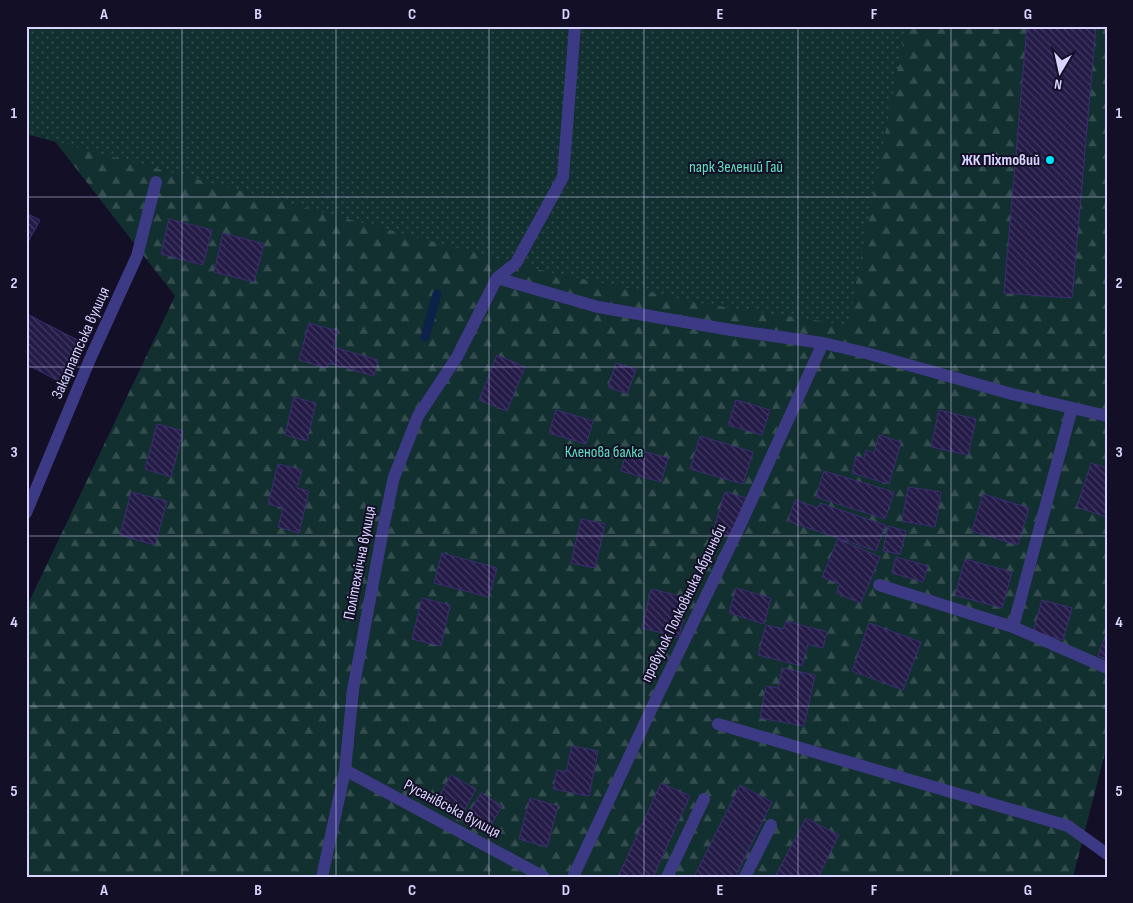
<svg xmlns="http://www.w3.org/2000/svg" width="1133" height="903" font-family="'Sofia Sans Condensed',sans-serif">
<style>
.forest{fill:url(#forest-firs)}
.park{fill:url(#park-dots)}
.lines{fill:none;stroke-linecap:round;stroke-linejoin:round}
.stream{stroke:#0c2248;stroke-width:9}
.building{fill:url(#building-back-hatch);stroke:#3b2d73}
.minor{stroke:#3d3a85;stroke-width:12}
.grid{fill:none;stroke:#d9d4ff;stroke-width:1;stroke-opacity:0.55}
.poi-dot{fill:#00e5ff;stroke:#130f26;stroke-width:2}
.labels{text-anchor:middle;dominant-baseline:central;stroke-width:4;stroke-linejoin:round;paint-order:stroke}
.poi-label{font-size:16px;font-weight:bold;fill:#d9d4ff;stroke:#130f26;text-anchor:end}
.park-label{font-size:16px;fill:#5fe0c0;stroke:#130f26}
.street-label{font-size:16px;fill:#d9d4ff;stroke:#130f26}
.neatline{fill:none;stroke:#d9d4ff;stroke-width:2}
.grid-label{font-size:16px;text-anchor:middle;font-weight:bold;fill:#d9d4ff}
</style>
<defs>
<pattern id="forest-firs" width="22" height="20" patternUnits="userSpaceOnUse" patternTransform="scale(1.25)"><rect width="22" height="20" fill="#12302f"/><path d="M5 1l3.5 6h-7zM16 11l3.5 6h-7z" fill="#344d4e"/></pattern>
<pattern id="park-dots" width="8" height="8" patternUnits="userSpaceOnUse" patternTransform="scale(1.25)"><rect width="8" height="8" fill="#12302f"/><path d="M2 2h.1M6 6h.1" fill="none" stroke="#344d4e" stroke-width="1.8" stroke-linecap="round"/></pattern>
<pattern id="building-back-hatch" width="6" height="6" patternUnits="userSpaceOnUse" patternTransform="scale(1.25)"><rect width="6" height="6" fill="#241b47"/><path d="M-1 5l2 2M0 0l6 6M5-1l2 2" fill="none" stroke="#433b63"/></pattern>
</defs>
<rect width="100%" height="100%" fill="#130f26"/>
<path class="forest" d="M 26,26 L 1107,26 L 1107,745 L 1073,877 L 26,877 L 26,608 L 175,296 L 26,104 Z"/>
<path class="park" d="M 26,26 L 906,26 L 848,325 L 711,305 L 548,272 L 26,134 Z"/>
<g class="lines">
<path class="stream" d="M 425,337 L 437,294"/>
</g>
<path class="building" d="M 1027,26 L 1096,26 L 1072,298 L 1004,293 Z
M 26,213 L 40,220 L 26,246 Z
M 169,219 L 212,230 L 203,265 L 161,254 Z
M 223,233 L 264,244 L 254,282 L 214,272 Z
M 29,315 L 85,344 L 64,384 L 26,364 L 26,319 Z
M 309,323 L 338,331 L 333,347 L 378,360 L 374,376 L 329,363 L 327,368 L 299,360 Z
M 497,355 L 525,367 L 507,411 L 479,400 Z
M 616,363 L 636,369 L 627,394 L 608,387 Z
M 294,397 L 316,403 L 307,441 L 285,435 Z
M 736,400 L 770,410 L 762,435 L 728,425 Z
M 556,410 L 593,421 L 586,444 L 549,433 Z
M 939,410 L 976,419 L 968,455 L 931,447 Z
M 157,424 L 183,431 L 171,477 L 145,469 Z
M 879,435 L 901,442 L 889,484 L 852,473 L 856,456 L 864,458 L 866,450 L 874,453 Z
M 700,436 L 753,452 L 743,484 L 690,469 Z
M 628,447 L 668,458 L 661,482 L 621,471 Z
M 1091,463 L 1107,468 L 1107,517 L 1077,507 Z
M 278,464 L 302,470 L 297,488 L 309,491 L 299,533 L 278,527 L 283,508 L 268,504 Z
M 824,471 L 894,492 L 885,519 L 816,497 Z
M 908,487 L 941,492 L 935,527 L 902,521 Z
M 131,492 L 167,501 L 155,545 L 120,535 Z
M 725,492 L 746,498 L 734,538 L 713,531 Z
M 983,494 L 1029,508 L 1018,545 L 972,531 Z
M 795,500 L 818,508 L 820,503 L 885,525 L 876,551 L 788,521 Z
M 581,519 L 605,524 L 595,568 L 571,563 Z
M 888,526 L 906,531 L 900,554 L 883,551 Z
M 838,539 L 880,557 L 861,603 L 836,593 L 840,584 L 822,577 Z
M 442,553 L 497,568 L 489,597 L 434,583 Z
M 896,557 L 928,566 L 923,582 L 892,573 Z
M 965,559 L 1012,572 L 1002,608 L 955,595 Z
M 736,588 L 771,598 L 764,624 L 729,613 Z
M 651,589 L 688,598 L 679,637 L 642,628 Z
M 422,598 L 450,605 L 441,646 L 412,639 Z
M 1042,600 L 1072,608 L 1063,640 L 1033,632 Z
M 786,621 L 827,632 L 823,648 L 808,644 L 802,666 L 758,655 L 766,625 L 783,629 Z
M 869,623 L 921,642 L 903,690 L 852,671 Z
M 1107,631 L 1107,659 L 1098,656 Z
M 782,668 L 815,675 L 804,726 L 760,718 L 766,686 L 778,688 Z
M 572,746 L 598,751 L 589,796 L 553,789 L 557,770 L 566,772 Z
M 451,775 L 476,789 L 464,811 L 439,796 Z
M 661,783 L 690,796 L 653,877 L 618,877 Z
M 740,785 L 772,802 L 735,877 L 694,877 Z
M 481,793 L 502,806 L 490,827 L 468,814 Z
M 530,798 L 558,806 L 547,847 L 519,839 Z
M 806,818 L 839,835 L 818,877 L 775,877 Z"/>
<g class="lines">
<path class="minor" d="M 497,278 L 598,307 L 731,330 L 823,343 L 866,353 L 1012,394 L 1107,416
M 26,513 L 90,359 L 137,256 L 156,182
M 879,585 L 1013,627 L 1107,668
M 1013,627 L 1072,408
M 718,724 L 1068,826 L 1107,854
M 345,770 L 544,877
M 322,877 L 345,770 L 353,690 L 385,519 L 394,477 L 418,416 L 457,357 L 497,278 L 516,263 L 563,177 L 575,26
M 573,877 L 657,697 L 738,530 L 823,343
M 667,877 L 704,799
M 745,877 L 771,825"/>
</g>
<path class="grid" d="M 182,26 L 182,877M 336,26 L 336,877M 489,26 L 489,877M 644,26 L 644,877M 798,26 L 798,877M 951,26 L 951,877M 26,197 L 1107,197M 26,367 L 1107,367M 26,536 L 1107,536M 26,706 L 1107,706"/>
<circle class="poi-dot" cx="1050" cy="160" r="5"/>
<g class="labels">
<g class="poi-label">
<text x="1040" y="160">ЖК Піхтовий</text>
</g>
<g class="park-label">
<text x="736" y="167">парк Зелений Гай</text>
<text x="604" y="452">Кленова балка</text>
</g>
<g class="street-label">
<text transform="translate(81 343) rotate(-66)">Закарпатська вулиця</text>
<text transform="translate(360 563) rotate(-79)">Політехнічна вулиця</text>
<text transform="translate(684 603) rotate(-64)">провулок Полковника Абриньби</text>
<text transform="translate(452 809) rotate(28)">Русанівська вулиця</text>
</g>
</g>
<rect width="1133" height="903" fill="none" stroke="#130f26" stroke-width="55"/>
<g transform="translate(1060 72) rotate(189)" stroke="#130f26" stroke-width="4" paint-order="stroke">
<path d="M0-4L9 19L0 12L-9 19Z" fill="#d9d4ff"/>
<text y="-8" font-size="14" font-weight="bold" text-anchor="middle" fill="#d9d4ff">N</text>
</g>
<rect x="28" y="28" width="1078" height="848" class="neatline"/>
<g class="grid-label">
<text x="104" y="19">A</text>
<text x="258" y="19">B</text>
<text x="412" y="19">C</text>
<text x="566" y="19">D</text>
<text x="720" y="19">E</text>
<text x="874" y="19">F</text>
<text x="1028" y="19">G</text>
<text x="14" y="118">1</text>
<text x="1119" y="118">1</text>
<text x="14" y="288">2</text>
<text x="1119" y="288">2</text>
<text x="14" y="457">3</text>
<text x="1119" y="457">3</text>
<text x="14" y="627">4</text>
<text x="1119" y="627">4</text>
<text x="14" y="796">5</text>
<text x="1119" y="796">5</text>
<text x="104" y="895">A</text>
<text x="258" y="895">B</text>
<text x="412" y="895">C</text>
<text x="566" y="895">D</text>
<text x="720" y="895">E</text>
<text x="874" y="895">F</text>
<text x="1028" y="895">G</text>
</g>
</svg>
